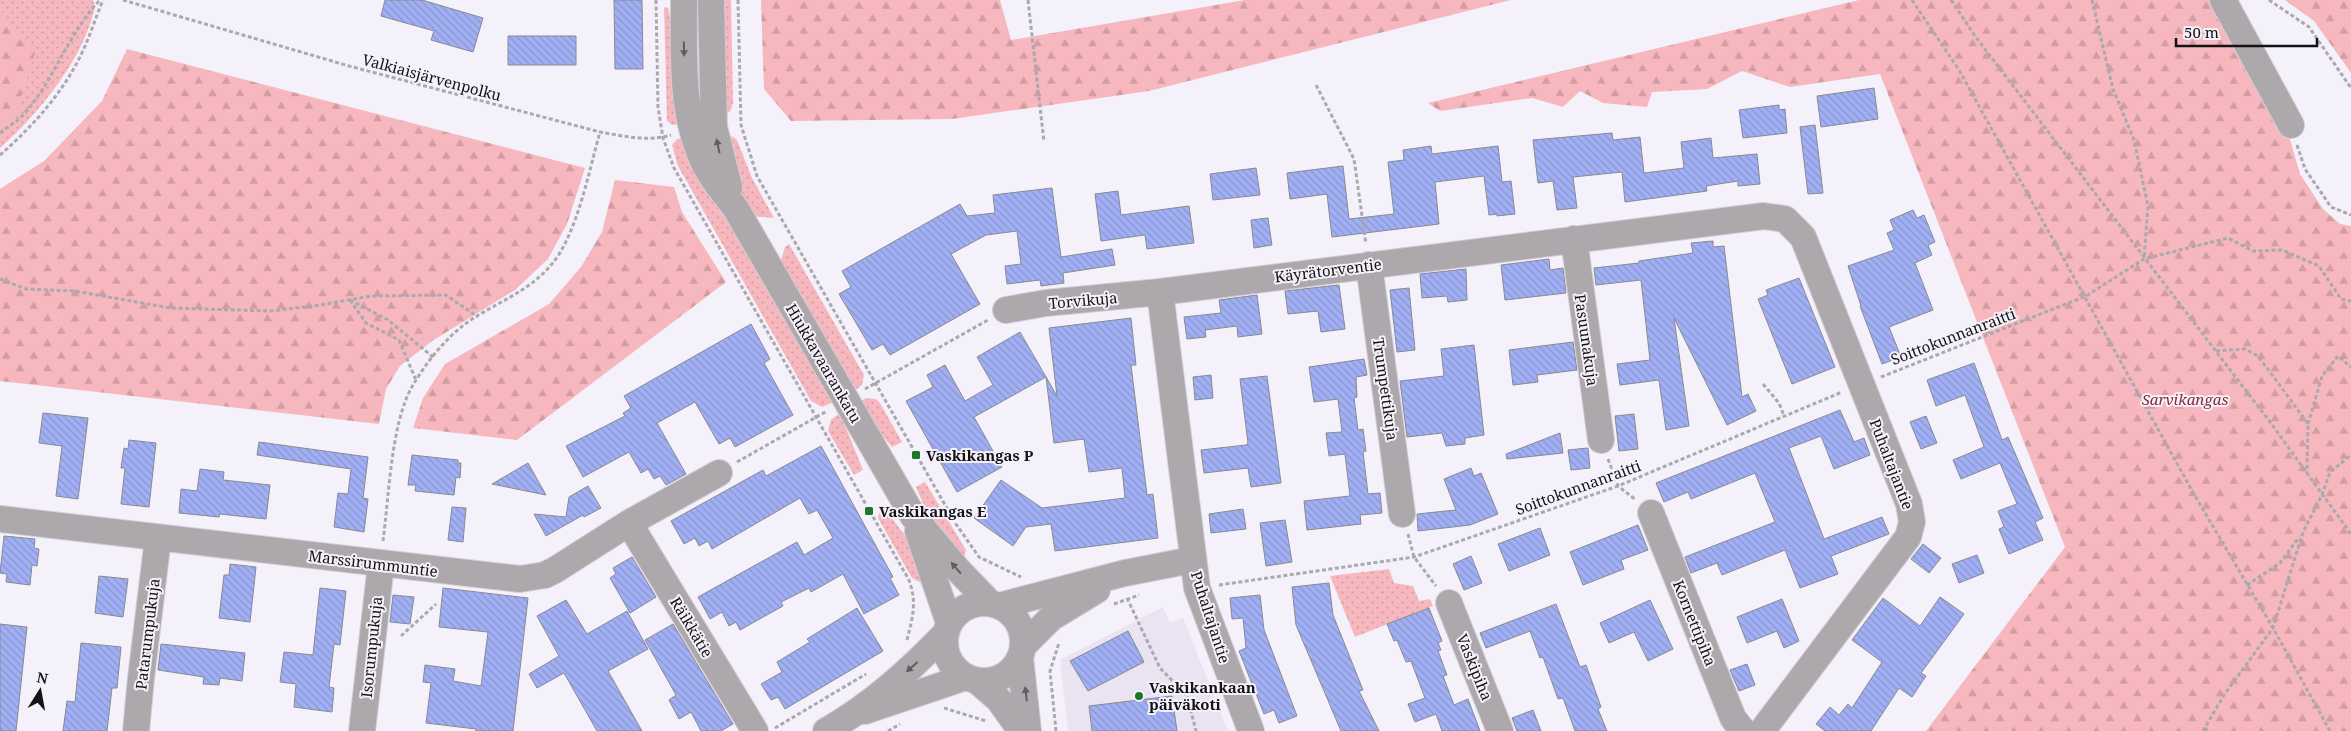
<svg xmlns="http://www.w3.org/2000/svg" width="2351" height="731" font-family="'Noto Serif',serif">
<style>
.built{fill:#eae3f2}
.grass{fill:url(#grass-dots)}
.forest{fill:url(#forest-firs)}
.building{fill:url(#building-back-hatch);stroke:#878992}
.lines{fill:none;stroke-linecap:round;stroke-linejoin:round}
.minor-casing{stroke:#d1cdd5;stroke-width:28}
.path{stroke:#aba8af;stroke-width:3;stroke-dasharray:4 2.5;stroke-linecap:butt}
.minor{stroke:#ada8ab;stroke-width:26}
.oneway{fill:#605d60}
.poi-dot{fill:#1c7726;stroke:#f5f1fa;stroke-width:2}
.labels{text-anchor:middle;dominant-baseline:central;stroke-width:4;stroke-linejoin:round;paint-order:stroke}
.street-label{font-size:15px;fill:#131215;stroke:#f5f1fa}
.park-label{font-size:15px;font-style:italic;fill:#892a3c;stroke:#f5f1fa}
.poi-label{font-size:15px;font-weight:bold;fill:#131215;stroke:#f5f1fa;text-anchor:start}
</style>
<defs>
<pattern id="grass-dots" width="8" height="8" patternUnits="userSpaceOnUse" patternTransform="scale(1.25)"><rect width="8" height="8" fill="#f6b8be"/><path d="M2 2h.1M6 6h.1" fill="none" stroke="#d29da2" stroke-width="1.8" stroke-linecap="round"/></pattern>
<pattern id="forest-firs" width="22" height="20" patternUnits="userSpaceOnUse" patternTransform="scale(1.25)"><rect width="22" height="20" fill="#f6b8be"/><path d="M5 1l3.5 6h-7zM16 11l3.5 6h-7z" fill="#d29da2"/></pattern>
<pattern id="building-back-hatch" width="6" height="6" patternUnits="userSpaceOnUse" patternTransform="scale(1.25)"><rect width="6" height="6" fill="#a1aff4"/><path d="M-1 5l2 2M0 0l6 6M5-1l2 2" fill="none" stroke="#8a96d0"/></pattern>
</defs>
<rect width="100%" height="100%" fill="#f5f1fa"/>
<path class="built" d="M 1163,607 L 1170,623 L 1183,618 L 1228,731 L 1068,731 L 1060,660 Z"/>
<path class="grass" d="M 0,0 L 93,0 L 95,6 C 85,57 38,115 0,148 Z
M 717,0 L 731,0 L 733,103 L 731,110 L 723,118 Z
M 664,7 L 668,8 L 678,53 L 682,124 L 672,125 L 667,121 Z
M 727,133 L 737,140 L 752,178 L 774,218 L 751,216 L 741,197 Z
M 683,138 L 834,402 L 822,407 L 811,401 L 678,166 L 672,145 L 677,139 Z
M 789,244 L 864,375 L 862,385 L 854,391 L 780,264 L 785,247 Z
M 867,398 L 876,399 L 880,403 L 902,442 L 892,447 L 869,420 L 858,402 Z
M 840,413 L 863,470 L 854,475 L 828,431 L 831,420 Z
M 925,482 L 966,550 L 964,558 L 930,520 L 916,487 Z
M 886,510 L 909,541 L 926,583 L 921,583 L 912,578 L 878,518 L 879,513 Z
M 1389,569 L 1394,583 L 1413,586 L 1419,601 L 1430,599 L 1433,606 L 1355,637 L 1330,576 Z"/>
<path class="forest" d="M 761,0 L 1000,0 L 1011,40 L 1245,0 L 1511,0 L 1149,91 L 952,119 L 791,121 L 764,89 Z
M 1859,0 L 2210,0 L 2289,136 L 2300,174 L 2323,209 L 2340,224 L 2351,226 L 2351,731 L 1926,731 L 2065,547 L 1880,74 L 1790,87 L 1742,71 L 1707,89 L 1652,92 L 1647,107 L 1603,103 L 1580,91 L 1563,107 L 1532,98 L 1440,111 L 1428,103 Z
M 2285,0 L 2351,0 L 2351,73 L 2314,21 Z
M 0,10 L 36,50 L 13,122 L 0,130 Z
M 127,49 L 585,168 L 567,224 L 548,259 L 515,290 L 432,341 L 400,366 L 386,389 L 379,424 L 0,381 L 0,189 L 44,161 L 102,101 Z
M 615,180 L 674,187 L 682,212 L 726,282 L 517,440 L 413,428 L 423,398 L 445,364 L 549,304 L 581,267 L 602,232 Z"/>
<path class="building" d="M 385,0 L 422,0 L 483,18 L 473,52 L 431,40 L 434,31 L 381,16 Z
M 614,0 L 642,0 L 643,69 L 615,69 Z
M 508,36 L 576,36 L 576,65 L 508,65 Z
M 1874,88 L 1878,119 L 1821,127 L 1817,96 Z
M 1779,105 L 1779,110 L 1785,109 L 1787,133 L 1743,138 L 1739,110 Z
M 1815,125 L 1823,193 L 1808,194 L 1800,127 Z
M 1612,133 L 1613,140 L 1640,137 L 1644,173 L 1684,168 L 1681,142 L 1711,138 L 1713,158 L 1757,154 L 1760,184 L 1738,186 L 1738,181 L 1706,186 L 1707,191 L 1625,202 L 1622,172 L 1573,177 L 1577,208 L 1557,210 L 1553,181 L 1538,183 L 1533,140 Z
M 1431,146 L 1432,154 L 1498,146 L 1502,182 L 1511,181 L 1515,214 L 1497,216 L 1497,214 L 1489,215 L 1484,176 L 1435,182 L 1439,224 L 1332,237 L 1327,194 L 1290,199 L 1287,173 L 1343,166 L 1349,219 L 1394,214 L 1388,162 L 1404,160 L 1403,150 Z
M 1256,168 L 1260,195 L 1213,200 L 1210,174 Z
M 1052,188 L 1061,257 L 1112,249 L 1115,265 L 1063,273 L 1064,283 L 1041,286 L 1040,280 L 1007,284 L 1005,266 L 1021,264 L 1017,231 L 986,235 L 951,254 L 980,304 L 890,355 L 883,344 L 872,350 L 839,294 L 851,287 L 842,271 L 960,204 L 967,216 L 995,213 L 993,195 Z
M 1118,191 L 1121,215 L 1189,206 L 1194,243 L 1147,249 L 1145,235 L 1101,241 L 1095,194 Z
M 1913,210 L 1917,218 L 1924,215 L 1935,242 L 1928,245 L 1932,255 L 1915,263 L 1933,310 L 1889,327 L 1901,357 L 1882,364 L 1860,306 L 1861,306 L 1848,266 L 1894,250 L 1887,233 L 1894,230 L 1890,220 Z
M 1268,218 L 1272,245 L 1254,248 L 1251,220 Z
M 1713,241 L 1713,247 L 1724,246 L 1742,397 L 1748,394 L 1756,411 L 1727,425 L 1674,318 L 1689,426 L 1666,430 L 1659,380 L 1620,385 L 1617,364 L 1650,360 L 1641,280 L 1596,285 L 1594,268 L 1639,263 L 1639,261 L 1693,253 L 1691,243 Z
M 1549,259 L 1550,270 L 1563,268 L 1566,293 L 1505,300 L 1501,265 Z
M 1466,269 L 1467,300 L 1448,302 L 1447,296 L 1422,298 L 1420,274 Z
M 1799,278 L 1835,367 L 1792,384 L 1758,299 L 1768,295 L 1766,290 Z
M 1339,285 L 1345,329 L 1321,332 L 1318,311 L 1288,314 L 1285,291 Z
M 1409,288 L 1415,350 L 1397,352 L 1390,290 Z
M 1257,295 L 1262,334 L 1238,337 L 1237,326 L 1205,330 L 1206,337 L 1187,339 L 1184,317 L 1221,313 L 1219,300 Z
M 1131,318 L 1136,365 L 1131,365 L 1147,495 L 1153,494 L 1158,538 L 1055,551 L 1051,524 L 1026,527 L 1013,546 L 974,518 L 1001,480 L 1042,508 L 1125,498 L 1122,468 L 1089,472 L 1084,439 L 1054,443 L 1046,377 L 974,417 L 1002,467 L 957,492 L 906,401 L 933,387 L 927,375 L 945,365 L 965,401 L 993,385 L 977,357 L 1020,332 L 1057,396 L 1049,328 Z
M 751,324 L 770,359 L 764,363 L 793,415 L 735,447 L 730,438 L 719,444 L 695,402 L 657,423 L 686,474 L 666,485 L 660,476 L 654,479 L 648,469 L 641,473 L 629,452 L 583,477 L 566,446 L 625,416 L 623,413 L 631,408 L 624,396 Z
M 1573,342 L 1577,370 L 1537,375 L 1538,382 L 1513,385 L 1509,350 Z
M 1474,345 L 1484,435 L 1465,438 L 1465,444 L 1446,446 L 1442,433 L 1407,437 L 1400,381 L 1444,376 L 1441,349 Z
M 1364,359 L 1367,375 L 1356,377 L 1357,397 L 1354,398 L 1358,430 L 1363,429 L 1366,451 L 1363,452 L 1368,494 L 1380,493 L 1382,513 L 1360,515 L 1361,524 L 1307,530 L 1304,501 L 1350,496 L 1345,454 L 1329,456 L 1326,433 L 1342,432 L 1338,399 L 1314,402 L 1309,367 Z
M 1974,363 L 2002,440 L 2008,437 L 2043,518 L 2035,522 L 2043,540 L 2009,554 L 1999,529 L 2004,527 L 1998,511 L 2017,504 L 2000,463 L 1961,479 L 1953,460 L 1984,447 L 1965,395 L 1936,406 L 1927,380 Z
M 1211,375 L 1213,398 L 1195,400 L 1193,377 Z
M 1267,376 L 1281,483 L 1251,487 L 1248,468 L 1204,473 L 1201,450 L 1246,445 L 1248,443 L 1240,379 Z
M 1840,410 L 1854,442 L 1864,438 L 1870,455 L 1834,469 L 1821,436 L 1789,448 L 1824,539 L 1882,517 L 1889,534 L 1831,556 L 1838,574 L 1800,588 L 1785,550 L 1722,575 L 1717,563 L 1691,573 L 1685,557 L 1775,522 L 1755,473 L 1691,499 L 1688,492 L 1664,502 L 1656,483 Z
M 43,413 L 88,418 L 78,499 L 56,496 L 62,446 L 39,443 Z
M 1634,414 L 1638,449 L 1619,451 L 1615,416 Z
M 1926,416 L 1937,443 L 1921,449 L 1910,422 Z
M 1560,433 L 1563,453 L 1507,459 L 1506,454 Z
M 129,440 L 156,443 L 149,507 L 121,504 L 125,468 L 121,468 L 124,448 L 128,449 Z
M 259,442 L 368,457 L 363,498 L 368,499 L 364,532 L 334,527 L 338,493 L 348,494 L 351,469 L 257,455 Z
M 821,446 L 893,577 L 890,578 L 899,595 L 864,614 L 843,574 L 811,592 L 809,588 L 781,602 L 783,606 L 740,630 L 736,622 L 729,626 L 722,612 L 710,619 L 698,597 L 797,542 L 804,555 L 833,538 L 817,510 L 809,514 L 800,498 L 712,549 L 708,541 L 699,546 L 695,538 L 684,544 L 671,521 L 763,470 L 766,476 Z
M 1588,448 L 1590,468 L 1571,470 L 1568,450 Z
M 412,455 L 458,460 L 458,463 L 461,463 L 460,478 L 456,477 L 454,495 L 415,491 L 416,485 L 408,485 Z
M 528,463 L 546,495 L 492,484 Z
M 1471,468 L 1474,476 L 1481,473 L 1498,514 L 1470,525 L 1418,531 L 1417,514 L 1456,510 L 1444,479 Z
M 200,469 L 224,472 L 223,480 L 270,485 L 266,519 L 220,514 L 219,517 L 179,513 L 181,489 L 197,491 Z
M 588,486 L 601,508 L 584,517 L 583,515 L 546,536 L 534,514 L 566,517 L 569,497 Z
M 452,507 L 466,508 L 463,542 L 448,540 Z
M 1243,509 L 1246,529 L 1211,533 L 1209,514 Z
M 1285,520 L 1292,562 L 1266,566 L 1260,523 Z
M 1638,525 L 1648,550 L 1621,560 L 1624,569 L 1583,585 L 1570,552 Z
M 1540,528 L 1550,555 L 1509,571 L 1498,544 Z
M 4,536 L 35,539 L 34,548 L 39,549 L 37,566 L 32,565 L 30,585 L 6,582 L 7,574 L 0,573 Z
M 1923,544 L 1941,558 L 1929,573 L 1911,559 Z
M 1977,555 L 1984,573 L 1959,583 L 1952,564 Z
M 1471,556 L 1482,583 L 1464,590 L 1453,564 Z
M 632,557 L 656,597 L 630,613 L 610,578 L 616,574 L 613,568 Z
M 230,564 L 256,567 L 250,622 L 219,618 L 224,575 L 229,575 Z
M 99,576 L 128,579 L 123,617 L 95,613 Z
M 1329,583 L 1333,615 L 1363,690 L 1359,691 L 1379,731 L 1341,731 L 1296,625 L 1292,587 Z
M 320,588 L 346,591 L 340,645 L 334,644 L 329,687 L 334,688 L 332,712 L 294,707 L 296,684 L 280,682 L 284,652 L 313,655 Z
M 443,588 L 528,598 L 513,731 L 476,731 L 476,729 L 426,723 L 431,683 L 423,682 L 425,665 L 455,669 L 453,681 L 481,686 L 488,632 L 439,627 Z
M 393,595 L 414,597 L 410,624 L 390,622 Z
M 1260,595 L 1264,630 L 1297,716 L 1279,723 L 1274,710 L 1264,714 L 1239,651 L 1246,648 L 1243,618 L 1232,619 L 1230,598 Z
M 1940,597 L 1964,614 L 1921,673 L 1926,676 L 1912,697 L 1899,688 L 1871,731 L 1825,731 L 1816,724 L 1830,707 L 1839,715 L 1848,704 L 1852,708 L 1882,662 L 1852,640 L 1883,598 L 1920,626 Z
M 1782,599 L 1799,641 L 1784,648 L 1777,631 L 1747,643 L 1737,617 Z
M 566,600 L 587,634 L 627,611 L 648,649 L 608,671 L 642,731 L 597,731 L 564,673 L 537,688 L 529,674 L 559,656 L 537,616 Z
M 1650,600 L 1673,649 L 1648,661 L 1634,632 L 1609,643 L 1600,623 Z
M 1556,604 L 1580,667 L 1586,665 L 1601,707 L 1598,709 L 1607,731 L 1575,731 L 1563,698 L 1558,699 L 1543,657 L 1540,658 L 1530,631 L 1486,648 L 1480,633 Z
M 857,608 L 883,651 L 785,709 L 778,697 L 771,700 L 761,684 L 782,672 L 777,662 L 810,642 L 807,639 Z
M 1429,608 L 1442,641 L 1438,643 L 1441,650 L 1438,651 L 1447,675 L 1443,676 L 1454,705 L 1468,699 L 1480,731 L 1442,731 L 1436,714 L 1415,722 L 1408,704 L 1425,698 L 1411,661 L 1406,662 L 1397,640 L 1394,641 L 1387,624 Z
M 0,624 L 27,627 L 16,731 L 0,731 Z
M 673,624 L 733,724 L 721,731 L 701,731 L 691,712 L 679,719 L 669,700 L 676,695 L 645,640 Z
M 1128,631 L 1144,662 L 1088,691 L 1070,661 Z
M 81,643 L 121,647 L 117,688 L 112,688 L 107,731 L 63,731 L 67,701 L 75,702 Z
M 161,644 L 245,653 L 242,681 L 220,678 L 219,685 L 203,684 L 204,677 L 158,670 Z
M 1747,664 L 1755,685 L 1739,691 L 1730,670 Z
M 1172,696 L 1177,731 L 1092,731 L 1089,706 Z
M 1533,710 L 1541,731 L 1517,731 L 1512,718 Z"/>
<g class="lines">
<g class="minor-casing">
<path id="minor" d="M 684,0 C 684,55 680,114 705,165 C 713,181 726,195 736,209 L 913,516 L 959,571 L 990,603
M 711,0 L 714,127 L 729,187
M 2223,0 L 2291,125
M 1574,239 L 1601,440
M 1369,265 L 1402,514
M 1006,310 L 1046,303 L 1160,292
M 1651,513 L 1733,718 L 1743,731
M 0,519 L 520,579 L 545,575 L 555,570 L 629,523 L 719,473
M 629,523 L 755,731
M 918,531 L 949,623
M945 642a39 39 0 1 1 78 0a39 39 0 1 1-78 0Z
M 1449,603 L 1500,731
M 999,606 L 1125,573 L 1192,560
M 1023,646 L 1051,618 L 1097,590
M 1020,657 L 1028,731
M 976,680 L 999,700 L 1021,731
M 865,711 L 966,677
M 136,731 L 141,678 L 158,538
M 362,731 L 381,564
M 826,731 C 872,705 909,671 946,633
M 1251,731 L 1197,588 L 1160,292 L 1764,216 L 1785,219 L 1803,237 L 1909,504 L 1912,522 L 1908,537 L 1762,731"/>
</g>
<path class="path" d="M 123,0 L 349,66 L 600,132 C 623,136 648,142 671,135
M 656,0 L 658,107 L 663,138 L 674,168 L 909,580 C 917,603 913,616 907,640
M 738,0 L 741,125 L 757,176 L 956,524 L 979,557 L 1021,577
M 1028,0 L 1044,142
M 1912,0 L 1959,70 L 2195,496 L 2273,628 L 2330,731
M 1951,0 L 1975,36 L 2270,422 L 2351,534
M 2092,0 L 2113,89 L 2134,140 L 2148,206 L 2144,259
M 2269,0 L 2309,27 L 2351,88
M 1316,85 L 1354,159 L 1366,244
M 0,133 C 6,128 13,124 19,119 C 52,87 67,34 100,0
M 2297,145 L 2305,169 L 2331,207 L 2351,215
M 0,155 C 32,127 61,95 80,57 C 89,39 95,19 103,0
M 0,279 L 26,289 L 75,291 L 170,308 L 271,311 L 320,305 L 371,296 L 446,295 L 478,317
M 350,300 L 366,323 L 399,340 L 416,380
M 350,300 L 388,320 L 433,357
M 2216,351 L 2245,349 L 2258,356 L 2270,372 L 2308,424 L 2307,473
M 1881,377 L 2086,296 L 2144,259 L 2228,238 L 2253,251 L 2282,250 L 2319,266 L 2341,299 L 2351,301
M 1763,384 L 1779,403 L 1784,416
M 865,389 L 988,320
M 2308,424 L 2322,376 L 2338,356 L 2351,367
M 1608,459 L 1618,486 L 1636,500
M 737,462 L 827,411
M 1408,534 L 1414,557 L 1436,586
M 383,541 C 389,497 391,421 413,385 C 426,363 444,340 465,324 C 494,303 528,293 552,264 C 577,234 589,171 600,132
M 1219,585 L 1414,557 L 1618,486 L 1842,392
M 2247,585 L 2280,563 L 2299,537
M 1127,598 L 1160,668 L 1187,696 L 1196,731
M 1114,604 L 1139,595
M 401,636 L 436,604
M 944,708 L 986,721
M 775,728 L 866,674
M 888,731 L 900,724
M 1056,731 L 1050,671 L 1059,643
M 2203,731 L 2224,695 L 2273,628 L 2303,532 L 2322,495 L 2330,472 L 2351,455"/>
<use href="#minor" class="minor"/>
</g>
<defs><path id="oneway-solid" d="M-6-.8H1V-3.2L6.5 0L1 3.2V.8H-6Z" transform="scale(1.25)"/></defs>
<g class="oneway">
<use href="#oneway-solid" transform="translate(684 49) rotate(89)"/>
<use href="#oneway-solid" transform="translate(718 146) rotate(-102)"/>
<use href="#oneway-solid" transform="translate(956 568) rotate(-131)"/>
<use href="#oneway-solid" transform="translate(912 667) rotate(139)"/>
<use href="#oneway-solid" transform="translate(1026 694) rotate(-97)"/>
</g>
<g class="poi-dot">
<rect x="911" y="450" width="10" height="10" rx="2.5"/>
<rect x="864" y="506" width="10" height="10" rx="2.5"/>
<circle cx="1139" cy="696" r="5"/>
</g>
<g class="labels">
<g class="street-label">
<text transform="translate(432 77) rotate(15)">Valkiaisjärvenpolku</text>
<text transform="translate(1328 270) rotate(-7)">Käyrätorventie</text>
<text transform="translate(1083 300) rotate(-5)">Torvikuja</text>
<text transform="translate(1953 336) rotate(-21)">Soittokunnanraitti</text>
<text transform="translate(1587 340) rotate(82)">Pasuunakuja</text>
<text transform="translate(824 363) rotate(60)">Hiukkavaarankatu</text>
<text transform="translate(1386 389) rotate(82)">Trumpettikuja</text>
<text transform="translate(1892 464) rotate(69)">Puhaltajantie</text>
<text transform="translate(1578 487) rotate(-20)">Soittokunnanraitti</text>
<text transform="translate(373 563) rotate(7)">Marssirummuntie</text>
<text transform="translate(1211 617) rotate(72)">Puhaltajantie</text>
<text transform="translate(1695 623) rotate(68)">Kornettipiha</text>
<text transform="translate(692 627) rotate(59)">Räikkätie</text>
<text transform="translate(147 634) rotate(-83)">Patarumpukuja</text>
<text transform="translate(371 647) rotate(-84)">Isorumpukuja</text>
<text transform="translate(1475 667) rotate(68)">Vaskipiha</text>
</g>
<g class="park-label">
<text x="2185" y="399">Sarvikangas</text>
</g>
<g class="poi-label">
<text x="926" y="455">Vaskikangas P</text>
<text x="879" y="511">Vaskikangas E</text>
<text x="1149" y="687">Vaskikankaan<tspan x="1149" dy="17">päiväkoti</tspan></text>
</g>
</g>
<g transform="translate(40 691) rotate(11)" stroke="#f5f1fa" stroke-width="4" paint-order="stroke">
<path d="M0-4L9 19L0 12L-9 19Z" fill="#131215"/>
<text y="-8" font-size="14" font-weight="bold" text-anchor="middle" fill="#131215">N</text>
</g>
<path d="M2176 38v8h141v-8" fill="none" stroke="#131215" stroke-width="2.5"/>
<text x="2184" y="38" font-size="15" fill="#131215" stroke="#f5f1fa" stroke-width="4" paint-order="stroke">50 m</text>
</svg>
